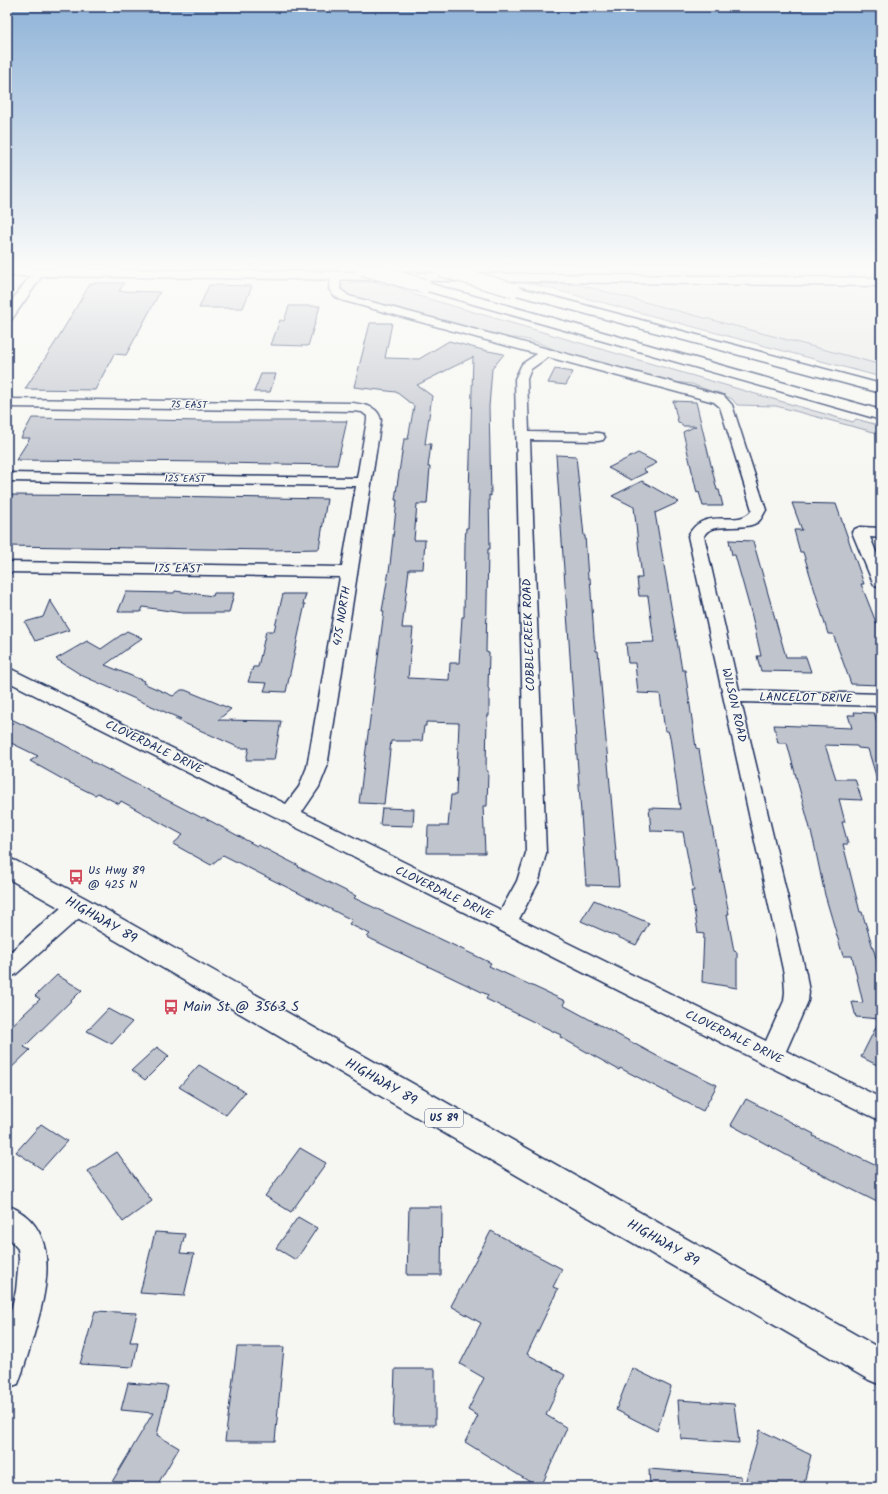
<svg xmlns="http://www.w3.org/2000/svg" width="888" height="1494" font-family="Kalam,sans-serif">
<style>
.built{fill:#e6e7e7}
.green{fill:#d6d9dd;stroke:#78849e}
.building{fill:#c0c4cd;stroke:#1b2f5e;fill-rule:evenodd}
.lines{fill:none;stroke-linecap:round;stroke-linejoin:round}
.street-casing{stroke:#1b2f5e;stroke-width:3}
.secondary-casing{stroke:#1b2f5e;stroke-width:3}
.primary-casing{stroke:#1b2f5e;stroke-width:3}
.highway-casing{stroke:#1b2f5e;stroke-width:3}
.street{fill:#f6f6f2;fill-rule:evenodd}
.secondary{fill:#f6f6f2;fill-rule:evenodd}
.primary{fill:#f6f6f2;fill-rule:evenodd}
.highway{fill:#f6f6f2;fill-rule:evenodd}
.highway-bridge-casing{stroke:#1b2f5e;stroke-width:16;stroke-linecap:butt}
.highway-bridge{stroke:#f6f6f2;stroke-width:14}
.labels{text-anchor:middle;dominant-baseline:central;stroke-width:3;stroke-linejoin:round;paint-order:stroke}
.far-street-label{font-size:10px;fill:#1b2f5e;stroke:#f6f6f2}
.shield{fill:#f6f6f2;stroke:#5d6b8a;stroke-width:1}
.shield-label{font-size:11px;font-weight:bold;fill:#1b2f5e}
.street-label{font-size:12px;fill:#1b2f5e;stroke:#f6f6f2}
.poi-label{font-size:12px;fill:#1b2f5e;stroke:#f6f6f2;text-anchor:start}
.near-street-label{font-size:14px;fill:#1b2f5e;stroke:#f6f6f2}
.near-poi-label{font-size:14px;fill:#1b2f5e;stroke:#f6f6f2;text-anchor:start}
</style>
<rect width="100%" height="100%" fill="#f6f6f2"/>
<filter id="ink" filterUnits="userSpaceOnUse"><feTurbulence type="fractalNoise" baseFrequency=".025" numOctaves="2"/><feDisplacementMap in="SourceGraphic" scale="8" xChannelSelector="R" yChannelSelector="G"/><feConvolveMatrix kernelMatrix="1 2 1 2 8 2 1 2 1" color-interpolation-filters="sRGB"/></filter>
<g filter="url(#ink)">
<path class="built" d="M 475,267 L 881,267 L 881,376 L 544,287 Z"/>
<path class="green" d="M 268,267 L 329,267 L 334,269 L 334,270 L 267,270 Z
M 353,282 C 377,282 394,283 415,295 L 797,406 L 853,422 L 856,419 L 881,426 L 881,434 L 776,406 L 737,405 L 732,399 L 717,392 L 715,393 L 692,384 L 674,382 L 557,351 C 543,344 525,337 509,338 L 352,297 L 342,291 L 340,286 Z
M 533,284 L 580,285 L 856,358 L 881,365 L 881,377 Z"/>
<path class="building" d="M 94,283 L 124,283 L 119,291 L 160,292 L 126,355 L 114,354 L 95,390 L 25,389 L 55,343 L 90,284 Z
M 209,285 L 252,286 L 243,308 L 199,308 Z
M 289,306 L 320,306 L 308,346 L 271,345 L 280,320 L 284,321 Z
M 370,323 L 392,323 L 385,358 L 419,359 L 449,341 L 483,350 L 504,354 L 492,369 L 489,407 L 491,496 L 489,495 L 490,549 L 488,549 L 486,652 L 489,653 L 488,688 L 489,689 L 489,716 L 487,716 L 486,770 L 488,771 L 487,806 L 483,806 L 485,853 L 427,853 L 428,826 L 448,826 L 451,795 L 456,795 L 459,723 L 426,722 L 426,726 L 424,726 L 422,741 L 391,741 L 384,804 L 359,803 L 384,611 L 382,611 L 390,565 L 397,500 L 395,500 L 397,486 L 404,439 L 408,439 L 414,406 L 396,392 L 354,387 ZM 473,357 L 468,528 L 466,528 L 465,542 L 464,617 L 462,617 L 459,663 L 450,663 L 449,680 L 408,678 L 413,628 L 402,628 L 409,569 L 423,569 L 425,540 L 414,540 L 417,504 L 427,504 L 430,467 L 428,467 L 431,444 L 425,444 L 432,396 L 417,385 Z
M 555,369 L 573,372 L 566,385 L 548,383 Z
M 261,374 L 276,374 L 270,392 L 254,392 Z
M 673,401 L 696,402 L 717,490 L 719,490 L 723,506 L 703,506 L 699,492 L 697,493 L 683,432 L 696,426 L 682,426 L 681,423 L 678,422 Z
M 32,418 L 203,421 L 347,421 L 337,465 L 216,463 L 217,462 L 16,460 L 30,438 L 21,438 Z
M 638,453 L 657,463 L 643,470 L 647,472 L 631,480 L 608,468 Z
M 556,455 L 576,456 L 584,536 L 585,536 L 588,578 L 590,578 L 594,637 L 596,651 L 598,651 L 619,886 L 586,885 Z
M 642,481 L 679,502 L 655,513 L 682,670 L 685,670 L 696,748 L 699,749 L 704,780 L 703,780 L 729,914 L 727,914 L 734,951 L 737,952 L 737,988 L 702,982 L 704,934 L 698,933 L 691,891 L 694,891 L 683,832 L 651,831 L 649,808 L 680,809 L 670,737 L 668,731 L 665,731 L 660,694 L 638,693 L 635,663 L 628,663 L 626,643 L 654,642 L 648,596 L 639,596 L 637,578 L 642,578 L 634,507 L 612,496 Z
M 7,495 L 161,496 L 327,499 L 319,549 L 271,550 L 7,546 Z
M 792,503 L 836,504 L 864,584 L 861,584 L 881,635 L 881,685 L 851,684 L 833,634 L 828,634 L 803,552 L 800,552 L 794,530 L 802,530 Z
M 729,540 L 753,541 L 786,657 L 806,657 L 811,672 L 761,671 L 757,656 L 761,656 L 752,616 L 735,555 L 732,555 Z
M 175,591 L 213,596 L 214,593 L 234,593 L 229,613 L 183,613 L 143,607 L 141,612 L 118,612 L 126,592 L 174,593 Z
M 283,594 L 306,594 L 303,604 L 305,604 L 286,692 L 264,691 L 267,683 L 248,682 L 253,667 L 258,667 L 266,631 L 274,631 Z
M 50,600 L 69,630 L 35,641 L 25,622 L 43,617 Z
M 127,631 L 142,638 L 105,665 L 144,681 L 143,683 L 173,696 L 181,690 L 185,690 L 231,709 L 218,720 L 281,721 L 274,760 L 246,760 L 249,748 L 240,748 L 175,719 L 181,719 L 83,676 L 56,659 L 87,641 L 101,649 Z
M 854,712 L 874,713 L 881,734 L 881,778 L 877,779 L 868,749 L 858,748 L 857,746 L 825,745 L 836,779 L 855,779 L 862,800 L 839,799 L 845,822 L 842,822 L 848,844 L 843,844 L 860,912 L 862,912 L 881,974 L 881,1067 L 861,1057 L 880,1019 L 856,1017 L 852,1002 L 863,1003 L 852,956 L 843,956 L 825,895 L 814,843 L 787,743 L 778,743 L 774,725 L 852,728 L 848,715 L 855,715 Z
M 7,717 L 55,740 L 92,760 L 91,761 L 202,818 L 203,817 L 257,846 L 258,845 L 299,866 L 298,867 L 356,896 L 354,898 L 491,963 L 489,966 L 565,1001 L 563,1005 L 657,1056 L 717,1085 L 703,1111 L 620,1068 L 619,1070 L 560,1037 L 561,1035 L 486,999 L 488,995 L 367,937 L 370,934 L 349,924 L 352,920 L 223,855 L 211,865 L 173,844 L 183,835 L 121,801 L 119,804 L 98,793 L 95,795 L 64,780 L 30,761 L 38,756 L 7,741 Z
M 382,808 L 414,809 L 413,826 L 380,825 Z
M 594,900 L 649,923 L 636,945 L 581,921 Z
M 57,975 L 82,990 L 24,1047 L 30,1050 L 7,1072 L 7,1030 L 40,999 L 35,996 Z
M 108,1009 L 132,1022 L 112,1044 L 87,1031 Z
M 157,1047 L 169,1056 L 145,1080 L 132,1070 Z
M 199,1065 L 245,1092 L 226,1115 L 179,1087 Z
M 746,1099 L 814,1134 L 813,1136 L 881,1168 L 881,1204 L 823,1175 L 731,1125 Z
M 41,1124 L 67,1141 L 42,1169 L 16,1152 Z
M 300,1148 L 326,1163 L 291,1212 L 265,1196 Z
M 117,1152 L 152,1201 L 123,1222 L 88,1171 Z
M 409,1207 L 442,1207 L 441,1275 L 407,1275 Z
M 298,1217 L 317,1228 L 296,1260 L 276,1248 Z
M 491,1231 L 562,1269 L 553,1287 L 558,1289 L 527,1354 L 565,1375 L 546,1415 L 567,1428 L 541,1487 L 538,1487 L 465,1442 L 478,1416 L 468,1410 L 484,1378 L 460,1364 L 481,1323 L 451,1306 Z
M 155,1232 L 185,1234 L 180,1253 L 194,1254 L 184,1296 L 140,1293 Z
M 95,1311 L 137,1313 L 130,1342 L 138,1342 L 133,1367 L 80,1364 Z
M 237,1347 L 284,1347 L 275,1441 L 225,1441 Z
M 632,1368 L 671,1387 L 657,1431 L 616,1410 Z
M 395,1369 L 435,1369 L 435,1425 L 393,1425 Z
M 128,1383 L 168,1386 L 157,1435 L 179,1448 L 156,1487 L 109,1487 L 153,1413 L 121,1410 Z
M 678,1400 L 734,1404 L 739,1443 L 681,1439 Z
M 760,1430 L 811,1455 L 803,1487 L 744,1487 Z
M 649,1469 L 741,1476 L 741,1487 L 650,1487 Z"/>
<g class="lines">
<g class="street-casing">
<path id="street" d="M 336,273 L 341,276 L 340,289 L 349,296 L 724,396 L 732,405 L 766,510 C 764,513 762,518 759,521 C 745,533 711,520 704,536 L 739,690 L 881,694 L 881,706 L 741,702 L 806,974 L 809,992 L 808,1001 L 786,1051 L 881,1098 L 881,1121 L 762,1063 L 7,681 L 7,668 L 13,670 L 286,804 L 299,787 L 307,767 L 340,577 L 7,572 L 7,562 L 342,567 L 356,486 L 7,481 L 7,473 L 357,478 L 367,420 L 367,416 L 362,412 L 353,411 L 7,407 L 7,399 L 353,403 C 365,405 378,406 381,420 L 327,767 L 319,787 L 302,812 L 501,910 L 517,881 L 526,853 L 515,379 L 522,364 L 537,354 L 341,300 L 334,296 L 329,289 L 331,276 ZM 548,357 L 714,402 L 720,407 L 752,510 C 738,530 704,504 688,536 L 784,974 L 785,992 L 784,1001 L 766,1041 L 519,919 L 539,881 L 546,853 L 530,440 L 598,441 L 603,440 L 605,437 L 603,434 L 598,433 L 529,432 L 527,379 L 531,369 Z
M 860,527 L 881,528 L 881,538 L 870,537 L 881,564 L 881,588 L 875,586 L 873,583 L 852,532 L 855,529 Z
M 78,898 L 86,900 L 89,906 L 86,912 L 15,975 L 7,977 L 7,955 L 70,900 Z
M 7,1205 C 63,1227 47,1289 34,1334 C 29,1351 24,1368 18,1384 L 7,1388 L 7,1325 L 16,1291 L 19,1259 L 18,1249 L 7,1236 Z"/>
</g>
<g class="secondary-casing">
<path id="secondary" d="M 7,268 L 881,278 L 881,286 L 42,276 L 12,319 L 7,320 L 7,307 L 30,276 L 7,276 Z"/>
</g>
<g class="primary-casing">
<path id="primary" d="M 7,858 L 16,861 L 87,899 L 881,1349 L 881,1385 L 869,1380 L 401,1108 L 69,913 L 7,878 Z"/>
</g>
<g class="highway-casing">
<path id="highway" d="M 424,282 L 881,410 L 881,420 L 420,289 L 418,286 L 420,283 Z
M 513,286 L 881,384 L 881,393 L 509,293 L 507,290 L 509,287 Z"/>
</g>
<use href="#street" class="street"/>
<use href="#secondary" class="secondary"/>
<use href="#primary" class="primary"/>
<use href="#highway" class="highway"/>
<g class="highway-bridge-casing">
<path id="highway-bridge" d="M 363,268 L 424,286
M 440,269 L 513,290"/>
</g>
<use href="#highway-bridge" class="highway-bridge"/>
</g>
</g>
<linearGradient id="sky" x2="0" y2="1"><stop stop-color="#8fb3d8"/><stop offset="0.56" stop-color="#fbfbf9"/><stop offset="1" stop-color="#fbfbf9" stop-opacity="0"/></linearGradient>
<rect width="888" height="477" fill="url(#sky)"/>
<defs>
<g id="bus-bare" transform="scale(1.2)"><path d="M-5-6H5V4H4V6H2V4H-2V6H-4V4H-5ZM-3.5-4V0h7V-4ZM-3.5 1.2v1.5H-2V1.2ZM2 1.2v1.5H3.5V1.2Z" fill="#d1495b" stroke="#f6f6f2" stroke-width="2.5" paint-order="stroke"/></g>
</defs>
<g fill-rule="evenodd">
<use href="#bus-bare" x="76" y="877"/>
<use href="#bus-bare" x="171" y="1007"/>
</g>
<g class="labels">
<g class="far-street-label">
<text transform="translate(189 405) rotate(1)">75 EAST</text>
<text transform="translate(185 479) rotate(1)">125 EAST</text>
</g>
<rect class="shield" x="425" y="1109" width="38" height="18" rx="3"/>
<g class="shield-label">
<text x="444" y="1118">US 89</text>
</g>
<g class="street-label">
<text transform="translate(178 569) rotate(1)">175 EAST</text>
<text transform="translate(342 616) rotate(-81)">475 NORTH</text>
<text transform="translate(529 635) rotate(-92)">COBBLECREEK ROAD</text>
<text transform="translate(806 698) rotate(1)">LANCELOT DRIVE</text>
<text transform="translate(734 705) rotate(77)">WILSON ROAD</text>
<text transform="translate(154 747) rotate(26)">CLOVERDALE DRIVE</text>
<text transform="translate(444 893) rotate(26)">CLOVERDALE DRIVE</text>
<text transform="translate(734 1037) rotate(26)">CLOVERDALE DRIVE</text>
</g>
<g class="poi-label">
<text x="88" y="870">Us Hwy 89<tspan x="88" dy="14">@ 425 N</tspan></text>
</g>
<g class="near-street-label">
<text transform="translate(101 920) rotate(30)">HIGHWAY 89</text>
<text transform="translate(381 1082) rotate(30)">HIGHWAY 89</text>
<text transform="translate(663 1243) rotate(30)">HIGHWAY 89</text>
</g>
<g class="near-poi-label">
<text x="183" y="1007">Main St @ 3563 S</text>
</g>
</g>
<rect width="888" height="1494" fill="none" stroke="#f6f6f2" stroke-width="24"/>
<rect x="12" y="12" width="864" height="1470" fill="none" stroke="#1b2f5e" stroke-width="1.5" filter="url(#ink)"/>
</svg>
